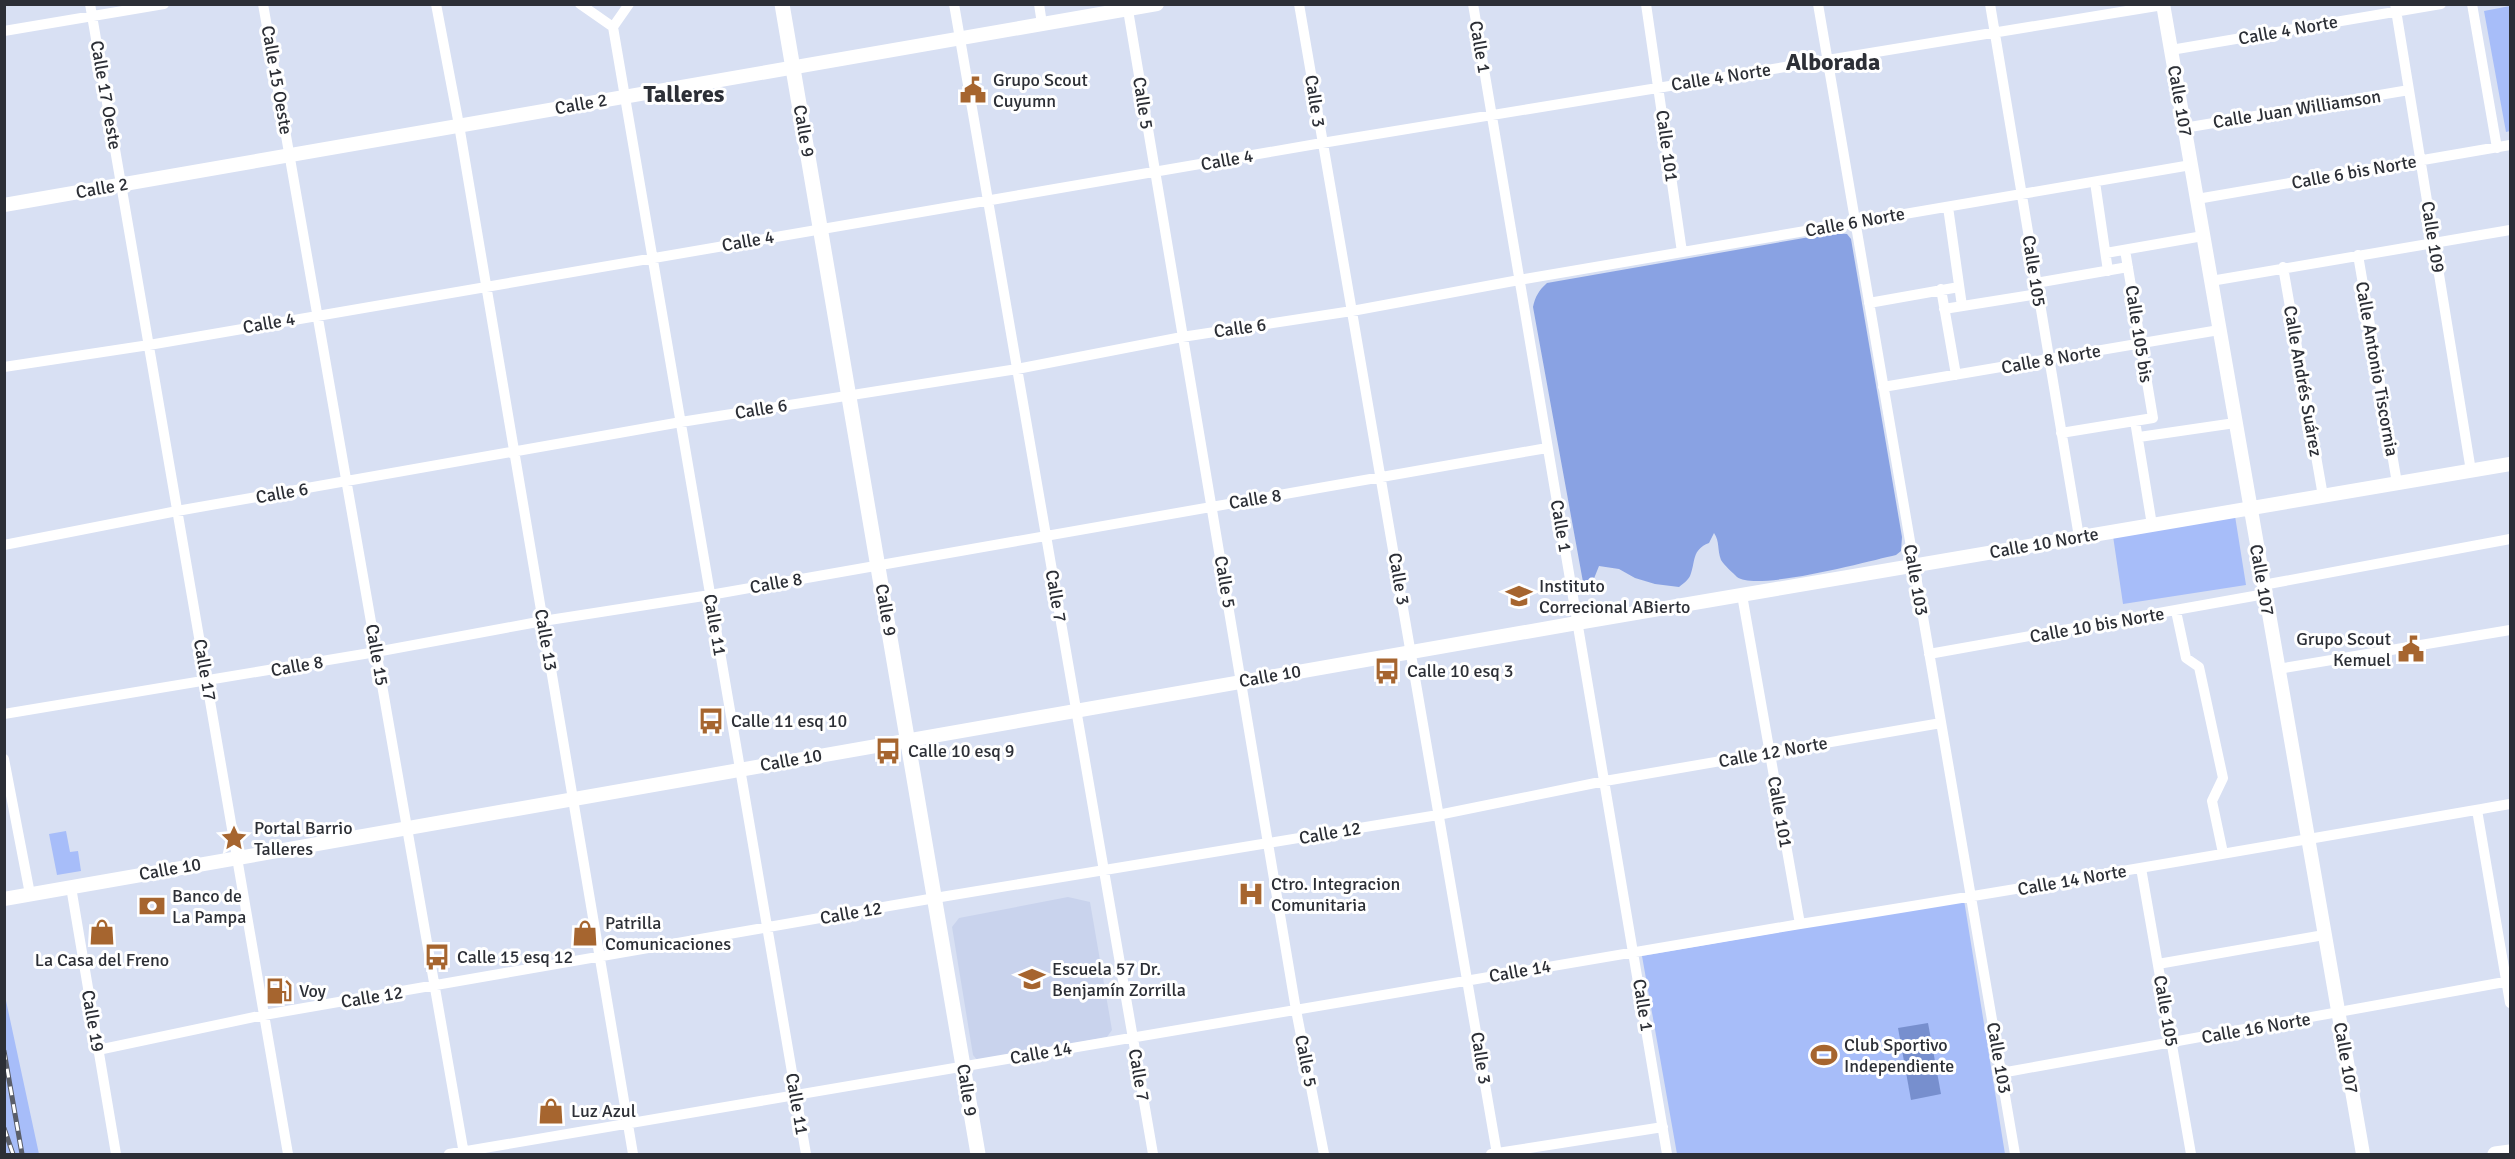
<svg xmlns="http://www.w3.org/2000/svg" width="2515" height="1159" font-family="Signika,sans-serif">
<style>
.built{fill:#c9d3ed}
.green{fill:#a7bdf9}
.forest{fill:#89a2e3}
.water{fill:#778fce}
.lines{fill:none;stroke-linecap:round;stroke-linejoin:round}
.minor{stroke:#fff;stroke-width:10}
.tertiary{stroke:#fff;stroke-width:14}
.secondary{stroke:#fff;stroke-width:15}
.rail-casing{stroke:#5a5e69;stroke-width:5}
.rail{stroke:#fff;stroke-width:3;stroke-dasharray:9;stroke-linecap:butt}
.labels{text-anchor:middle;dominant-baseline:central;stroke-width:6;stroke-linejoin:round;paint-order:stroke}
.street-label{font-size:18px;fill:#2c2f36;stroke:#fff}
.poi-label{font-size:18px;fill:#2c2f36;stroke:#fff;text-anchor:start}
.district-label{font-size:24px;font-weight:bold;fill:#2c2f36;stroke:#fff}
</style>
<rect width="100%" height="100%" fill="#d8e0f3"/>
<path class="built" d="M 1068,897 L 1090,902 L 1112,1030 L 1107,1037 L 978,1061 L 973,1055 L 952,927 L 959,918 Z"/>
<path class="green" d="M 2510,6 L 2510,131 L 2506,132 L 2484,11 Z
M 2235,516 L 2246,585 L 2123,604 L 2113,536 Z
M 66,831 L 70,852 L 78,851 L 81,871 L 57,875 L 49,834 Z
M 1964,900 L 2005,1154 L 1677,1154 L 1642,956 Z
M 4,996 L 5,996 L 39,1154 L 5,1154 Z"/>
<path class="forest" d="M 1833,233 L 1847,234 L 1851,239 L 1902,537 L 1901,551 L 1896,555 C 1869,561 1756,592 1737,577 C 1733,573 1724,565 1721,560 C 1717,550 1720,542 1714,533 L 1709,543 C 1691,550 1696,562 1690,576 C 1688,580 1683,584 1679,587 L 1655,584 L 1635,578 L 1619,569 L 1599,566 L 1593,581 L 1588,585 L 1583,582 L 1533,307 C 1535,297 1539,290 1547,283 Z"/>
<path class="water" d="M 1928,1023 L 1941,1094 L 1911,1100 L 1898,1028 Z"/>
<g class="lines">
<path class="minor" d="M 90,4 L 288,1154
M 263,4 L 464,1154
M 436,4 L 459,125 L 633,1154
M 580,4 L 613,27
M 629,4 L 613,27 L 806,1154
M 954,4 L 1153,1154
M 1039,4 L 1042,24
M 1127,4 L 1296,1010 L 1324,1154
M 1299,4 L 1497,1154
M 1473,4 L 1667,1154
M 1646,4 L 1682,252
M 1818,4 L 2015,1154
M 1990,4 L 2079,537
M 2395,4 L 2471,471
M 2472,4 L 2497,148
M 4,31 L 164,4
M 2171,50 L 2441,4
M 2184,128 L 2409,90
M 2095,182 L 2108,271
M 2197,199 L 2510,145
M 1948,207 L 1962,306
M 2106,253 L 2203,236
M 2358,255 L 2397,483
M 2283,267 L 2323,496
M 2211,281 L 2510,230
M 2036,283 L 2128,267
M 1941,289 L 1956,375
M 1869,303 L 1959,287
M 1944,309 L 2038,294
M 4,367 L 149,345 L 1322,143 L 2163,5
M 1883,387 L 2219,330
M 2135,421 L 2152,525
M 2061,433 L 2153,418 L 2125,250
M 2139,437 L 2235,423
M 4,545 L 177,511 L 681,422 L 1017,369 L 1182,337 L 1352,311 L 1519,280 L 2191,165
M 2263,585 L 2510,539
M 1742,595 L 1800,924
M 2176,611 L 2186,658 L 2199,667 L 2223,778 L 2212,801 L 2223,853
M 1929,654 L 2265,594
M 2278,669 L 2510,630
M 4,714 L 376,652 L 543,621 L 710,595 L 1547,448
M 4,759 L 30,894
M 2477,810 L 2510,1003
M 2141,868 L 2191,1154
M 71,887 L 116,1154
M 2158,964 L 2324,935
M 98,1050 L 264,1015 L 935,898 L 1438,815 L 1605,781 L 1941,723
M 2001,1073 L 2510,981
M 449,1154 L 1800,924 C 2037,887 2274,845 2510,804
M 1491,1154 L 1663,1127"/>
<path class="tertiary" d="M 2163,4 L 2363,1154
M 4,205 L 1157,4
M 4,899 L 1577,623 L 2510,464"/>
<path class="secondary" d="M 782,4 L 978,1154
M 2495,1154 L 2510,1152"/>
<g class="rail-casing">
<path id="rail" d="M 4,1051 L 22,1154
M 4,1128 L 13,1154"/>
</g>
<use href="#rail" class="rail"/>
</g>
<defs>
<g id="civic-bare" transform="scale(2.07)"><path d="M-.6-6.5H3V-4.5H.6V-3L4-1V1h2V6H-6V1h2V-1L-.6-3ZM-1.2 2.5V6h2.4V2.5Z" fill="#a6652f" stroke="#fff" stroke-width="2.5" paint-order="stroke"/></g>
<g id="university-bare" transform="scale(2.07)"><path d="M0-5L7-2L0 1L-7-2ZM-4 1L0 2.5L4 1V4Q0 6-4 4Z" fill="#a6652f" stroke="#fff" stroke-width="2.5" paint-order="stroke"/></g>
<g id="bus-bare" transform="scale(2.07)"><path d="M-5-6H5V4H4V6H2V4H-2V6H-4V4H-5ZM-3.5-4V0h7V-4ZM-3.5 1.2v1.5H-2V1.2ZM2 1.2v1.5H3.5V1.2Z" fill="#a6652f" stroke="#fff" stroke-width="2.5" paint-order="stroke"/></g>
<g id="sight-bare" transform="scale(2.07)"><path d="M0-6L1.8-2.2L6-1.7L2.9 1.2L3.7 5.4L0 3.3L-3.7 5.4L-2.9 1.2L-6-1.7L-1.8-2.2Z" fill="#a6652f" stroke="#fff" stroke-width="2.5" paint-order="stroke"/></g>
<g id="hospital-bare" transform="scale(2.07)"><path d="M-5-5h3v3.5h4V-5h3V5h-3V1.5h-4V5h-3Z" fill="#a6652f" stroke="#fff" stroke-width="2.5" paint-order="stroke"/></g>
<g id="bank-bare" transform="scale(2.07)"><path d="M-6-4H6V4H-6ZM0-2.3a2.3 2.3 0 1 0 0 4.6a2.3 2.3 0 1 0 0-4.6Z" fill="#a6652f" stroke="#fff" stroke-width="2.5" paint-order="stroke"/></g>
<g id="shop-bare" transform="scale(2.07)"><path d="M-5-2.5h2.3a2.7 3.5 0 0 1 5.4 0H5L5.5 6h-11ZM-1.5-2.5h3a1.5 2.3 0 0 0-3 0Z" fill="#a6652f" stroke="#fff" stroke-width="2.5" paint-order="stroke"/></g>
<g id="school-bare" transform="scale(2.07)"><path d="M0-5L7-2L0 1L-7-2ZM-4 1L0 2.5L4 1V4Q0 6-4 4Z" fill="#a6652f" stroke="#fff" stroke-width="2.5" paint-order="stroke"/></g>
<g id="fuel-bare" transform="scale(2.07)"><path d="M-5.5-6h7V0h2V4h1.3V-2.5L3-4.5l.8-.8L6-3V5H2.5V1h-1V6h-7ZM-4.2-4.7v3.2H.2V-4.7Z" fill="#a6652f" stroke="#fff" stroke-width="2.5" paint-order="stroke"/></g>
<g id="stadium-bare" transform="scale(2.07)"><path d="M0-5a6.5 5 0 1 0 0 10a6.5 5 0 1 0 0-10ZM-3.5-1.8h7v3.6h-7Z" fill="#a6652f" stroke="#fff" stroke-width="2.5" paint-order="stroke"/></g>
</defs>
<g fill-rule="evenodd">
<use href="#civic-bare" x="973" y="90"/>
<use href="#university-bare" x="1519" y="596"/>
<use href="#civic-bare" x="2411" y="649"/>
<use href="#bus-bare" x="1387" y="671"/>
<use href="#bus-bare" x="711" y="721"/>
<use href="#bus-bare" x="888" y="751"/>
<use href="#sight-bare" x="234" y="838"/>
<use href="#hospital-bare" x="1251" y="894"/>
<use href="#bank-bare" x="152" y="906"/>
<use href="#shop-bare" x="102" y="932"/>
<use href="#shop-bare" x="585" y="933"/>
<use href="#bus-bare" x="437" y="957"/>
<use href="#school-bare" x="1032" y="979"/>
<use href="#fuel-bare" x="279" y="991"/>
<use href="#stadium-bare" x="1824" y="1055"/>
<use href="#shop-bare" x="551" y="1111"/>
</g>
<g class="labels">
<g class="street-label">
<text transform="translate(2288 30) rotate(-10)">Calle 4 Norte</text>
<text transform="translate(1480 47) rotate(80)">Calle 1</text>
<text transform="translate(1721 77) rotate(-9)">Calle 4 Norte</text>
<text transform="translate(277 80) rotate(80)">Calle 15 Oeste</text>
<text transform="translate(106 95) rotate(80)">Calle 17 Oeste</text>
<text transform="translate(1315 101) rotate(81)">Calle 3</text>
<text transform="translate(2180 101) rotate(80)">Calle 107</text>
<text transform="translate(1143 103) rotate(81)">Calle 5</text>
<text transform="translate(581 104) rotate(-10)">Calle 2</text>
<text transform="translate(2297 109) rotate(-9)">Calle Juan Williamson</text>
<text transform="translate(804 131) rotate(80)">Calle 9</text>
<text transform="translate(1667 146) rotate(82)">Calle 101</text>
<text transform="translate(1227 160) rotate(-10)">Calle 4</text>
<text transform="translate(2354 172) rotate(-10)">Calle 6 bis Norte</text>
<text transform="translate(102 188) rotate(-10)">Calle 2</text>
<text transform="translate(1855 222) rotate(-10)">Calle 6 Norte</text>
<text transform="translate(2433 237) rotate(81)">Calle 109</text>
<text transform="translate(748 241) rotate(-10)">Calle 4</text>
<text transform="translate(2034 271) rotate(81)">Calle 105</text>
<text transform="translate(269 323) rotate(-10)">Calle 4</text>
<text transform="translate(1240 328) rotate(-8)">Calle 6</text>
<text transform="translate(2139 334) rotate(81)">Calle 105 bis</text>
<text transform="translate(2051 359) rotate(-10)">Calle 8 Norte</text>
<text transform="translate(2377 369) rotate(80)">Calle Antonio Tiscornia</text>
<text transform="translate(2303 381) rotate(80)">Calle Andrés Suárez</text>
<text transform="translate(761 409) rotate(-9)">Calle 6</text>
<text transform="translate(282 493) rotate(-10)">Calle 6</text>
<text transform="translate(1255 499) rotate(-9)">Calle 8</text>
<text transform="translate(1561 526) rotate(80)">Calle 1</text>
<text transform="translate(2044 543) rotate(-10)">Calle 10 Norte</text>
<text transform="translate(1399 579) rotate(80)">Calle 3</text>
<text transform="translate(1916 580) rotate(80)">Calle 103</text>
<text transform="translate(2262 580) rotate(80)">Calle 107</text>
<text transform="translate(1225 582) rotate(80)">Calle 5</text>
<text transform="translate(776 583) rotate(-10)">Calle 8</text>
<text transform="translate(1056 596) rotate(80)">Calle 7</text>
<text transform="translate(886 610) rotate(80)">Calle 9</text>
<text transform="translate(715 625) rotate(80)">Calle 11</text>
<text transform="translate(2097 625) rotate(-10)">Calle 10 bis Norte</text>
<text transform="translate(546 640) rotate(80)">Calle 13</text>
<text transform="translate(377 655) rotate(80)">Calle 15</text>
<text transform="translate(297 666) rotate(-10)">Calle 8</text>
<text transform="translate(205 670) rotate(80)">Calle 17</text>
<text transform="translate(1270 676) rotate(-10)">Calle 10</text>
<text transform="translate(1773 752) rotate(-10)">Calle 12 Norte</text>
<text transform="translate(791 760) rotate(-10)">Calle 10</text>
<text transform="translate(1780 812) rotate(80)">Calle 101</text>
<text transform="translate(1330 833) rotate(-10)">Calle 12</text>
<text transform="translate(170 869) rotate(-10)">Calle 10</text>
<text transform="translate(2072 880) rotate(-10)">Calle 14 Norte</text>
<text transform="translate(851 913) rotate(-10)">Calle 12</text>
<text transform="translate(1520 971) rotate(-10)">Calle 14</text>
<text transform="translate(372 997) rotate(-9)">Calle 12</text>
<text transform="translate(1643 1005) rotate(81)">Calle 1</text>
<text transform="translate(2166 1011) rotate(80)">Calle 105</text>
<text transform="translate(93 1021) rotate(80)">Calle 19</text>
<text transform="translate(2256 1028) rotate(-10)">Calle 16 Norte</text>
<text transform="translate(1041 1053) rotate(-10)">Calle 14</text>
<text transform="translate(1481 1058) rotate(81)">Calle 3</text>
<text transform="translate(1999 1058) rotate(80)">Calle 103</text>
<text transform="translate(2346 1058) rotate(80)">Calle 107</text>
<text transform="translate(1306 1061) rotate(79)">Calle 5</text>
<text transform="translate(1139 1075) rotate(80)">Calle 7</text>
<text transform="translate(967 1090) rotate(81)">Calle 9</text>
<text transform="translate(797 1104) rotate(80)">Calle 11</text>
</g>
<g class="poi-label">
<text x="993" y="80">Grupo Scout<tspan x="993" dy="21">Cuyumn</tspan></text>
<text x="1539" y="586">Instituto<tspan x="1539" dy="21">Correcional ABierto</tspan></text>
<text x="2391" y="639" text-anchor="end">Grupo Scout<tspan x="2391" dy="21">Kemuel</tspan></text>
<text x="1407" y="671">Calle 10 esq 3</text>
<text x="731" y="721">Calle 11 esq 10</text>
<text x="908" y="751">Calle 10 esq 9</text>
<text x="254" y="828">Portal Barrio<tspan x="254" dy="21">Talleres</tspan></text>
<text x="1271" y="884">Ctro. Integracion<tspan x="1271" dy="21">Comunitaria</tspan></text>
<text x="172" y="896">Banco de<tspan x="172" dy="21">La Pampa</tspan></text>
<text x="605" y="923">Patrilla<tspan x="605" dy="21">Comunicaciones</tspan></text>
<text x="457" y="957">Calle 15 esq 12</text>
<text x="102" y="960" text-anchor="middle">La Casa del Freno</text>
<text x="1052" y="969">Escuela 57 Dr.<tspan x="1052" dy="21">Benjamín Zorrilla</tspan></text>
<text x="299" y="991">Voy</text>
<text x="1844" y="1045">Club Sportivo<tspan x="1844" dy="21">Independiente</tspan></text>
<text x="571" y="1111">Luz Azul</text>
</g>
<g class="district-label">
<text x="1833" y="62">Alborada</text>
<text x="684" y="94">Talleres</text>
</g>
</g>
<rect width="2515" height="1159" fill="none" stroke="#2c2f36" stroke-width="12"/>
</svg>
